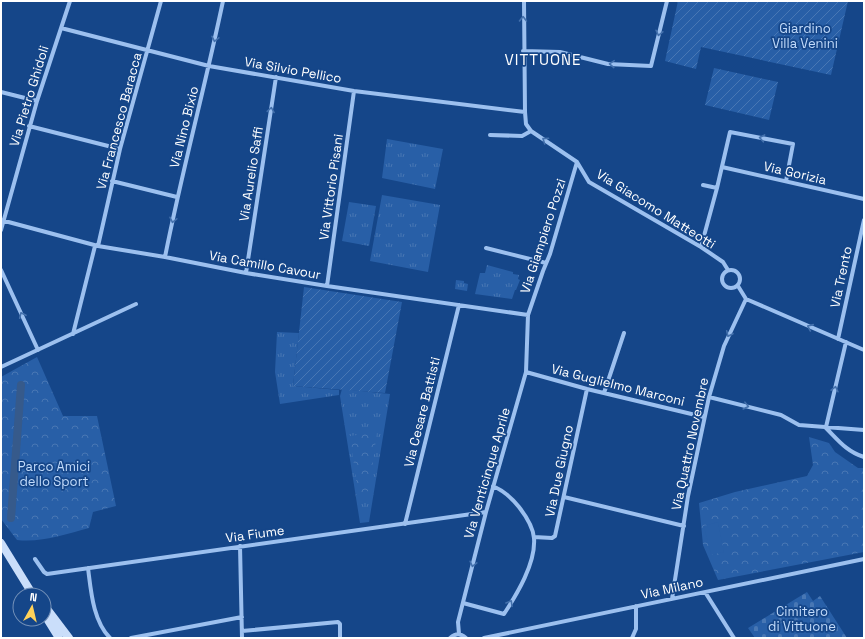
<svg xmlns="http://www.w3.org/2000/svg" width="865" height="639" font-family="'Space Grotesk',sans-serif">
<style>
.grass{fill:url(#grass-tufts)}
.forest{fill:url(#forest-crowns)}
.cemetery{fill:url(#cemetery-stones)}
.garden{fill:url(#garden-furrows)}
.pitch{fill:#285fa7}
.lines{fill:none;stroke-linecap:round;stroke-linejoin:round}
.canal{stroke:#365a8b;stroke-width:8}
.minor{stroke:#9cc0ef;stroke-width:4}
.secondary{stroke:#cadefa;stroke-width:8}
.oneway{stroke:#4471ad}
.labels{text-anchor:middle;dominant-baseline:central;stroke-width:3.5;stroke-linejoin:round;paint-order:stroke}
.park-label{font-size:13px;fill:#c2dbfb;stroke:#154689}
.street-label{font-size:13px;fill:#fff;stroke:#154689}
.quarter-label{font-size:15px;letter-spacing:1px;fill:#fff;stroke:#154689}
</style>
<defs>
<pattern id="grass-tufts" width="24" height="20" patternUnits="userSpaceOnUse"><rect width="24" height="20" fill="#285fa7"/><path d="M3 7l-1-3M5 7V3M7 7l1-3M15 17l-1-3M17 17v-4M19 17l1-3" fill="none" stroke="#4877b4"/></pattern>
<pattern id="forest-crowns" width="20" height="18" patternUnits="userSpaceOnUse"><rect width="20" height="18" fill="#285fa7"/><path d="M2 6a3 3 0 1 1 6 0M12 15a3 3 0 1 1 6 0" fill="none" stroke="#4877b4"/></pattern>
<pattern id="cemetery-stones" width="16" height="16" patternUnits="userSpaceOnUse"><rect width="16" height="16" fill="#285fa7"/><path d="M2 7V4a2 2 0 0 1 4 0v3zM10 15v-3a2 2 0 0 1 4 0v3z" fill="#4877b4"/></pattern>
<pattern id="garden-furrows" width="10" height="10" patternUnits="userSpaceOnUse"><rect width="10" height="10" fill="#285fa7"/><path d="M-1 1l2-2M0 10L10 0M9 11l2-2" fill="none" stroke="#4877b4"/></pattern>
</defs>
<rect width="100%" height="100%" fill="#154689"/>
<path class="grass" d="M 387,139 L 443,149 L 435,189 L 382,178 Z
M 382,195 L 440,205 L 428,272 L 370,261 Z
M 349,202 L 376,206 L 369,246 L 342,241 Z
M 487,265 L 513,272 L 513,274 L 519,275 L 518,279 L 520,280 L 516,290 L 515,290 L 512,299 L 475,294 L 480,273 L 485,273 Z
M 456,280 L 464,281 L 464,283 L 468,284 L 467,291 L 455,289 Z
M 277,332 L 299,333 L 293,386 L 339,390 L 339,395 L 280,404 L 275,372 Z
M 342,389 L 390,394 L 369,522 L 360,523 L 340,396 Z"/>
<path class="forest" d="M 37,357 L 63,416 L 97,416 L 116,506 L 93,512 L 89,528 C 66,534 41,543 17,540 L 1,519 L 1,377 Z
M 377,432 L 369,491 L 358,493 L 350,436 Z
M 809,437 L 829,443 L 835,452 L 858,468 L 864,468 L 864,552 L 718,580 L 703,545 L 699,503 L 735,492 L 807,476 L 813,465 Z"/>
<path class="cemetery" d="M 807,592 L 813,601 L 820,596 L 847,638 L 755,638 L 748,628 Z"/>
<path class="garden" d="M 678,1 L 848,1 L 831,75 L 701,47 L 696,69 L 665,61 Z
M 714,68 L 778,82 L 769,120 L 705,105 Z
M 304,287 L 402,302 L 385,393 L 293,386 Z"/>
<path class="pitch" d="M 718,522 L 724,552 L 711,555 L 704,526 Z"/>
<g class="lines">
<path class="canal" d="M 11,518 L 21,385"/>
<path class="minor" d="M 524,1 L 525,112 L 526,124 L 531,131 L 577,162 L 589,182 L 701,247 L 723,262 L 728,270
M 61,28 L 209,66 L 354,91 L 525,112
M 523,51 L 560,52 L 608,64 L 651,66 L 667,1
M 1,92 L 37,101
M 29,126 L 120,149
M 490,135 L 522,136 L 531,131
M 722,167 L 864,199
M 112,181 L 177,197
M 703,185 L 717,188
M 1,220 L 98,246 L 165,257 L 246,273 L 327,286 L 528,315
M 1,230 L 37,101 L 70,1
M 98,246 L 120,149 L 161,1
M 701,247 L 717,188 L 730,132 L 793,144 L 786,181
M 486,248 L 546,263
M 165,257 C 182,171 205,87 223,1
M722 279a9 9 0 1 1 18 0a9 9 0 1 1-18 0Z
M 1,270 L 38,350
M 246,273 L 276,77
M 327,286 L 354,91
M 738,286 L 746,299 L 864,350
M 73,334 L 95,246
M 838,339 L 864,220
M 1,367 L 136,304
M 526,372 L 587,389 L 704,417
M 604,393 L 624,333
M 709,397 L 781,415 L 799,425 L 864,430
M 826,427 L 846,342
M 826,428 C 838,440 847,452 864,457
M 564,497 L 684,526
M 405,524 L 459,305
M 534,537 L 552,538 L 555,536 L 587,389
M 240,546 L 242,638
M 35,559 L 44,572 L 47,574 L 486,512
M 88,568 C 91,591 93,621 110,638
M 705,592 L 734,638
M 672,599 L 688,496 L 709,397 L 724,346 L 746,299
M 463,603 L 504,614 C 517,594 536,563 534,538 C 533,526 526,516 519,507 C 512,498 504,491 493,486
M 242,631 L 338,622 L 340,624 L 340,638
M 459,634 L 458,622 L 486,512 L 526,372 L 528,315 L 543,271 L 550,254 L 577,162
M 131,638 L 242,617
M 450,638 C 456,633 460,633 466,638
M 484,638 L 864,559
M 632,638 L 636,629 L 636,606"/>
<path class="secondary" d="M 1,543 L 33,595
M 44,605 L 69,638
M 44,614 L 59,638"/>
</g>
<defs><path id="oneway-chevron" d="M-2-3.5L2.5 0L-2 3.5" fill="none" stroke-width="1.6" stroke-linecap="round" stroke-linejoin="round"/></defs>
<g class="oneway">
<use href="#oneway-chevron" transform="translate(523 19) rotate(-89)"/>
<use href="#oneway-chevron" transform="translate(659 33) rotate(103)"/>
<use href="#oneway-chevron" transform="translate(215 39) rotate(102)"/>
<use href="#oneway-chevron" transform="translate(612 64) rotate(-177)"/>
<use href="#oneway-chevron" transform="translate(271 110) rotate(-81)"/>
<use href="#oneway-chevron" transform="translate(762 138) rotate(-169)"/>
<use href="#oneway-chevron" transform="translate(545 140) rotate(-146)"/>
<use href="#oneway-chevron" transform="translate(173 220) rotate(102)"/>
<use href="#oneway-chevron" transform="translate(22 315) rotate(-115)"/>
<use href="#oneway-chevron" transform="translate(810 327) rotate(-156)"/>
<use href="#oneway-chevron" transform="translate(729 334) rotate(115)"/>
<use href="#oneway-chevron" transform="translate(835 389) rotate(-77)"/>
<use href="#oneway-chevron" transform="translate(746 406) rotate(14)"/>
<use href="#oneway-chevron" transform="translate(473 564) rotate(104)"/>
<use href="#oneway-chevron" transform="translate(510 603) rotate(-60)"/>
</g>
<g class="labels">
<g class="park-label">
<text x="805" y="28">Giardino<tspan x="805" dy="15">Villa Venini</tspan></text>
<text x="54" y="466">Parco Amici<tspan x="54" dy="15">dello Sport</tspan></text>
<text x="802" y="611">Cimitero<tspan x="802" dy="15">di Vittuone</tspan></text>
</g>
<g class="street-label">
<text transform="translate(293 70) rotate(10)">Via Silvio Pellico</text>
<text transform="translate(29 96) rotate(-73)">Via Pietro Ghidoli</text>
<text transform="translate(119 121) rotate(-75)">Via Francesco Baracca</text>
<text transform="translate(184 127) rotate(-76)">Via Nino Bixio</text>
<text transform="translate(795 173) rotate(13)">Via Gorizia</text>
<text transform="translate(251 174) rotate(-81)">Via Aurelio Saffi</text>
<text transform="translate(331 187) rotate(-82)">Via Vittorio Pisani</text>
<text transform="translate(656 209) rotate(32)">Via Giacomo Matteotti</text>
<text transform="translate(543 236) rotate(-72)">Via Giampiero Pozzi</text>
<text transform="translate(265 265) rotate(10)">Via Camillo Cavour</text>
<text transform="translate(841 277) rotate(-78)">Via Trento</text>
<text transform="translate(618 385) rotate(14)">Via Guglielmo Marconi</text>
<text transform="translate(422 412) rotate(-76)">Via Cesare Battisti</text>
<text transform="translate(690 444) rotate(-78)">Via Quattro Novembre</text>
<text transform="translate(559 471) rotate(-78)">Via Due Giugno</text>
<text transform="translate(487 473) rotate(-74)">Via Venticinque Aprile</text>
<text transform="translate(255 534) rotate(-8)">Via Fiume</text>
<text transform="translate(672 588) rotate(-12)">Via Milano</text>
</g>
<g class="quarter-label">
<text x="543" y="59">VITTUONE</text>
</g>
</g>
<rect width="865" height="639" fill="none" stroke="#ffffff" stroke-width="4"/>
<g transform="translate(32 607) rotate(8)"><circle r="19" fill="#154689" stroke="#7390b8"/>
<path d="M0-3L7 15L0 10L-7 15Z" fill="#ffd25a"/>
<text y="-6" font-size="11" font-weight="bold" text-anchor="middle" fill="#ffffff">N</text>
</g>
</svg>
